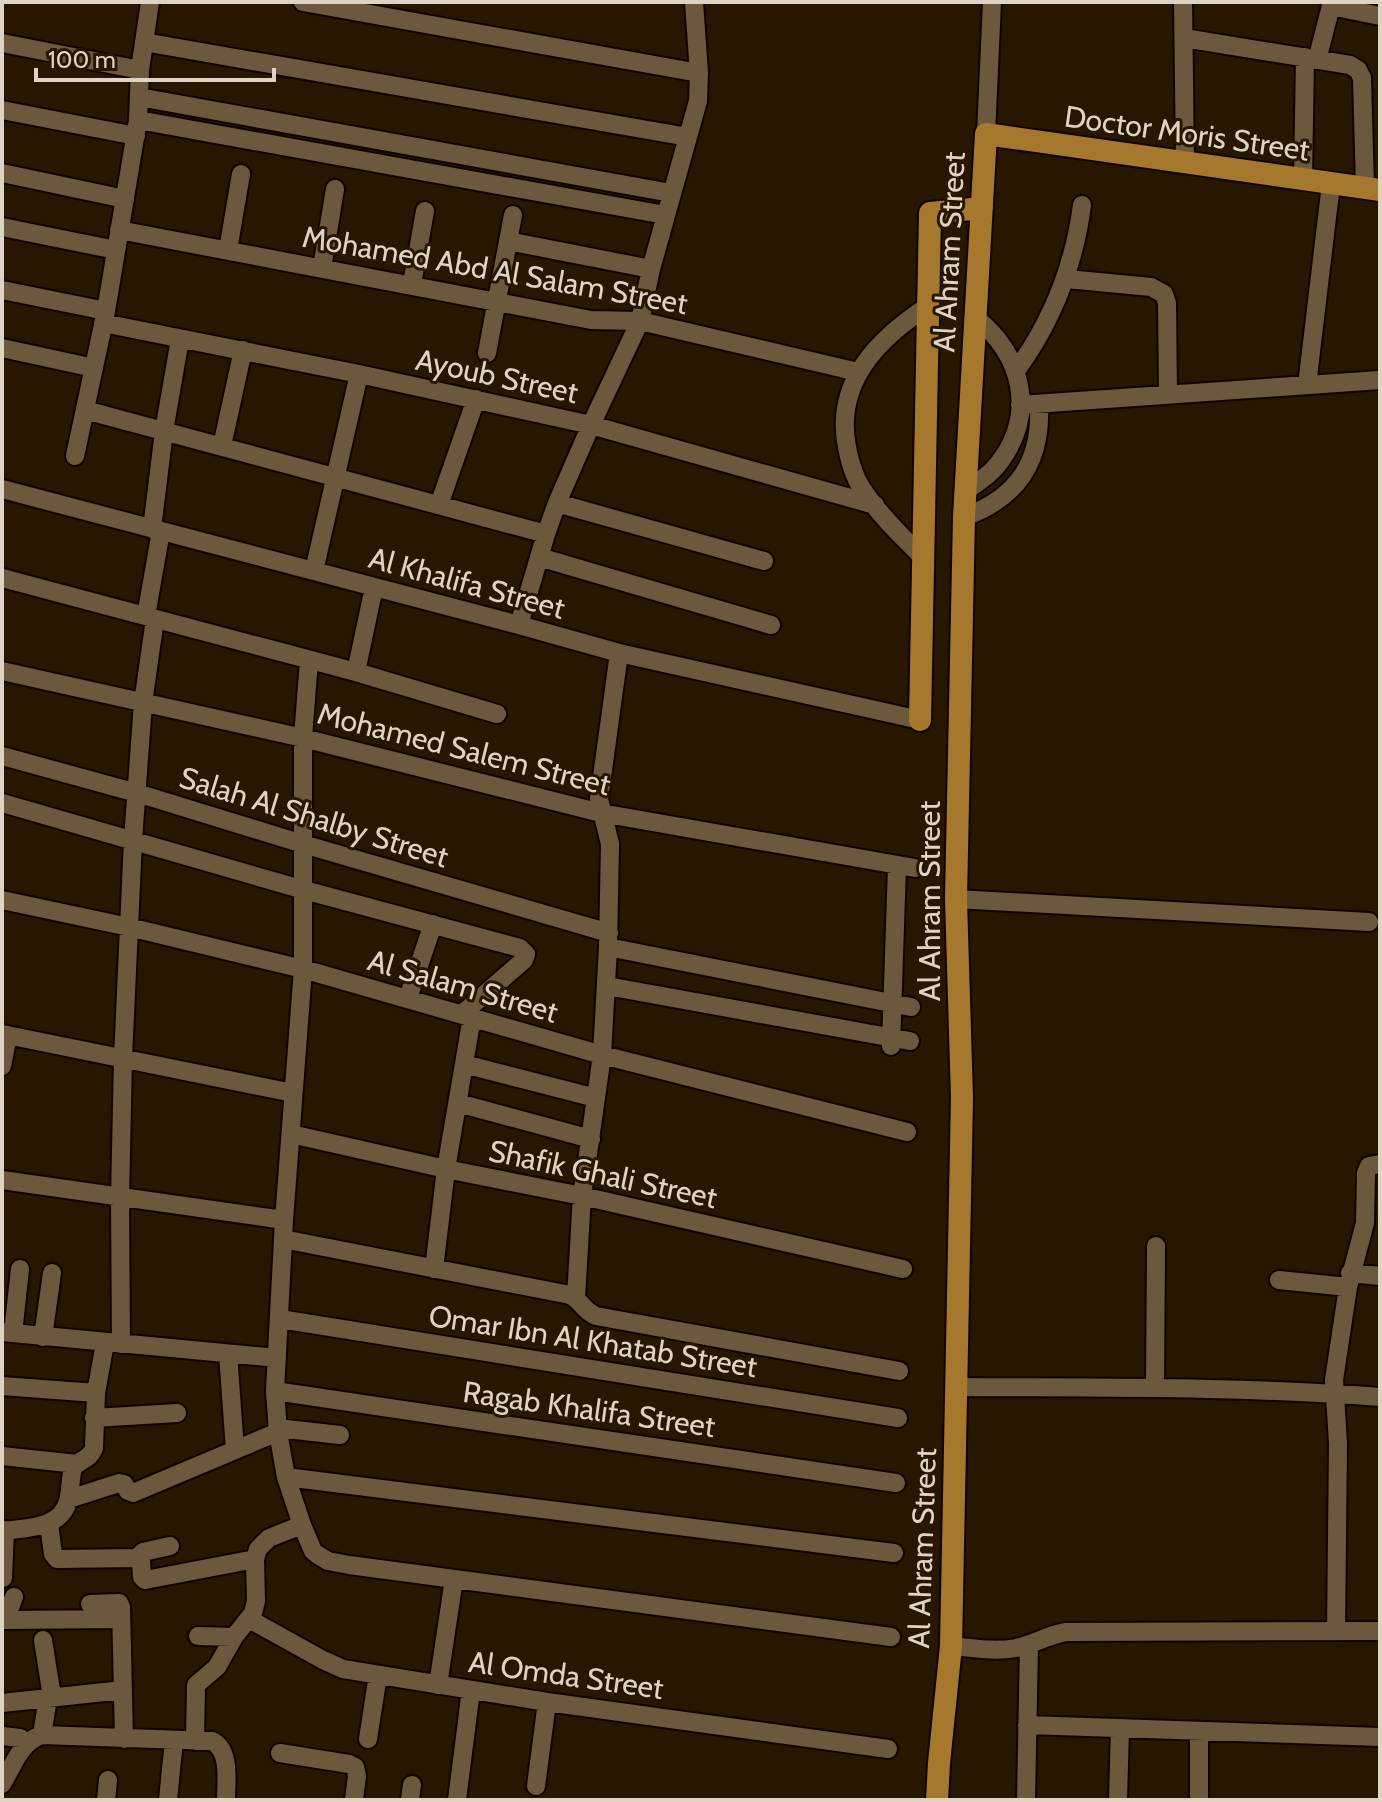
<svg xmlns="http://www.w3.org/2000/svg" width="1382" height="1802" font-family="Cabin,sans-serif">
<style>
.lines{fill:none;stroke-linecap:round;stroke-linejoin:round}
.minor-casing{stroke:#100300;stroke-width:22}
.major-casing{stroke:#100300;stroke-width:26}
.minor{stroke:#6c583c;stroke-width:18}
.major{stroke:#a5782e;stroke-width:22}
.labels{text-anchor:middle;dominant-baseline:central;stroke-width:6;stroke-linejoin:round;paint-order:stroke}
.street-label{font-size:30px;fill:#dfd3c4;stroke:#281700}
</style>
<rect width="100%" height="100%" fill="#281700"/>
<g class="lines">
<g class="minor-casing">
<path id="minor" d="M 303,2 L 699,73
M 1183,2 L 1185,162
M 1331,6 L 1380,16
M 1184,38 L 1350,65 L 1358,70 L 1362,78 L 1365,188
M 144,42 L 688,137
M 2,43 L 140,70
M 1317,60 L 1332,2
M 139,97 L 671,193
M 2,110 L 136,136
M 138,120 L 665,215
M 986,134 L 992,2
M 2,173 L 125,199
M 1303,179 L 1305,57
M 2,227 L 116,250
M 119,230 L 591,320 L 640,321 L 858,372
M 508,241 L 651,269
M 228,250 L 241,174
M 322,268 L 335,189
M 1067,279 L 1151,287 L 1164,294 L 1167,303 L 1168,395
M 412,284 L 425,211
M 2,290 L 106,311
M 103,323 L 359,374 L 591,425 L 875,505
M 2,348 L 94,368
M 487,353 L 513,215
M 1016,371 C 1053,320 1074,267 1082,205
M 1307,385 L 1331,184
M 1020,405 L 1380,380
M 85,410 L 546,534
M 222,446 L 243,350
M 75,456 L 106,311 L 138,120 L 140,70 L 150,2
M 2,489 L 519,625 L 619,653 L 920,720
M 965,491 C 978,483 990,475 999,463 C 1037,413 1022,355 976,318
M 557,503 L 764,561
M 439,505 L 476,399
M 964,517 C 1018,498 1042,461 1039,404
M 152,529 L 164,431 L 180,339
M 539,557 L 771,625
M 923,558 C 903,537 881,517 865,493 C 855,480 850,463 847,447 C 834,382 879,338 928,306
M 314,571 L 359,374
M 2,578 L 356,672 L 497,714
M 146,616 L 161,531
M 519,625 L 546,534 L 557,503 L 591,425 L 640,321 L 651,269 L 698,101 L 699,73 L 694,2
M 309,660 L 303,738 L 303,969 L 284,1220 L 275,1391 L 278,1432 L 286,1477 L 302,1525 L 313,1551 L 318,1555 L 328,1561 L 349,1565 L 891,1637
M 2,671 L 303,738 L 601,813 L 915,868
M 356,672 L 374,587
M 2,756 L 137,793 L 303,844 L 609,933
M 2,803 L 304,890 L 520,948 L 526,954 L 524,960 L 462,1014
M 956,899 L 1369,922
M 2,900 L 129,927 L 303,969 L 602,1055 L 907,1132
M 608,947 L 911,1007
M 607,986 L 910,1041
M 408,998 L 433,924
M 2,1034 L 293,1093
M 891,1046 L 897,866
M 464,1064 L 596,1098
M 2,1066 L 8,1035
M 458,1103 L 591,1139
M 291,1134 L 446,1169 L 582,1196 L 903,1269
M 2,1180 L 284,1220
M 283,1239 L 570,1295 C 581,1300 583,1311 596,1316 L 899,1371
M 434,1269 L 446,1169 L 472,1017
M 1350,1273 L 1380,1276
M 1279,1280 L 1348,1287
M 576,1298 L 582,1196 L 602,1055 L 608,947 L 610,844 L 599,799 L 619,653
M 280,1319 L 898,1418
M 2,1332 L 277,1358
M 13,1333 L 20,1269
M 43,1337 L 52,1273
M 121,1344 L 120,1198 L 123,1058 L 133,840 L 143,703 L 155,619
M 228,1354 L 235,1450
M 2,1386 L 96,1393
M 956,1387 C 1097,1388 1239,1386 1380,1397
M 1155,1388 L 1156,1246
M 275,1391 L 896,1483
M 94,1418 L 177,1413
M 277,1428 L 340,1435
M 2,1456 L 77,1464
M 286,1477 L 894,1553
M 69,1499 L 119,1483 L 124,1484 L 128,1491 L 133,1493 L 278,1432
M 49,1524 L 53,1554 L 57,1559 L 137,1558 L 141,1561 L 142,1577 L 145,1580 L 255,1559
M 2,1531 C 26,1528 61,1529 68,1501 C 71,1490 70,1479 73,1468 C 80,1459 90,1460 94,1448 L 96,1393 L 105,1343
M 137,1558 L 143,1552 L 170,1546
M 3,1578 L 5,1530
M 90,1604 L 119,1603 L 121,1607 L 124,1739
M 249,1619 L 323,1660 L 343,1669 L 547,1702 L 888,1749
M 2,1620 L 121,1619
M 5,1620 L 14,1597
M 1336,1631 L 1338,1443 L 1334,1380 L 1348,1287 L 1365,1223 L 1366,1173 L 1369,1166 L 1380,1164
M 198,1636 L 234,1637
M 43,1640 L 52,1697
M 951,1646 C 973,1648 995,1652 1016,1648 C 1034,1644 1048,1635 1066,1632 L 1380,1631
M 438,1685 L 454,1579
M 2,1703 L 123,1690
M 1027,1725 L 1380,1737
M 1199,1731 L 1199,1800
M 42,1735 L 48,1698
M 3,1736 L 20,1738 L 26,1743
M 368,1739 L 378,1675
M 195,1741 L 196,1685 L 217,1667 L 234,1637 L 253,1613 L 256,1601 L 255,1559 L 258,1549 L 269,1538 L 302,1525
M 280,1753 L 349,1764 L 355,1767 L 357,1776 L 354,1800
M 2,1784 C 13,1766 21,1741 42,1735 L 212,1741 C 231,1750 226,1782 226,1800
M 536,1786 L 547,1702
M 106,1800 L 108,1780
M 168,1800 L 174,1740
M 410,1800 L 412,1785
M 457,1800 L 471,1690
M 1026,1800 L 1029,1644
M 1118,1800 L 1120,1728"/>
</g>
<g class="major-casing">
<path id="major" d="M 920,720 L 930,213 L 982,208
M 937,1800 L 939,1763 L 951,1646 L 962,1098 L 956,899 L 964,517 L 986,134 L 1380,190"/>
</g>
<use href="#minor" class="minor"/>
<use href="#major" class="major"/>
</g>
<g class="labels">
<g class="street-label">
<text transform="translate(1187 133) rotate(8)">Doctor Moris Street</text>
<text transform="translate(949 252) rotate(-87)">Al Ahram Street</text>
<text transform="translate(495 270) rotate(10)">Mohamed Abd Al Salam Street</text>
<text transform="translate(497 376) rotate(12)">Ayoub Street</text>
<text transform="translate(467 583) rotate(15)">Al Khalifa Street</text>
<text transform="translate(464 749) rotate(14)">Mohamed Salem Street</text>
<text transform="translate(314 817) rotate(17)">Salah Al Shalby Street</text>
<text transform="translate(929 901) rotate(-90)">Al Ahram Street</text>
<text transform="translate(463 986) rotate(16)">Al Salam Street</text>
<text transform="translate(603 1174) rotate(12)">Shafik Ghali Street</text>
<text transform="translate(593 1341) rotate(9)">Omar Ibn Al Khatab Street</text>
<text transform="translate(589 1409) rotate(8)">Ragab Khalifa Street</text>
<text transform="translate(922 1548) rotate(-88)">Al Ahram Street</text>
<text transform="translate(566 1675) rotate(8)">Al Omda Street</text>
</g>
</g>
<rect width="1382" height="1802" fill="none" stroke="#dfd3c4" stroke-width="8"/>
<path d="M36 68v12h238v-12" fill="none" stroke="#dfd3c4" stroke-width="4"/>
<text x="48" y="68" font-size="24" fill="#dfd3c4" stroke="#281700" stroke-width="6" paint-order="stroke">100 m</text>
</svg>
